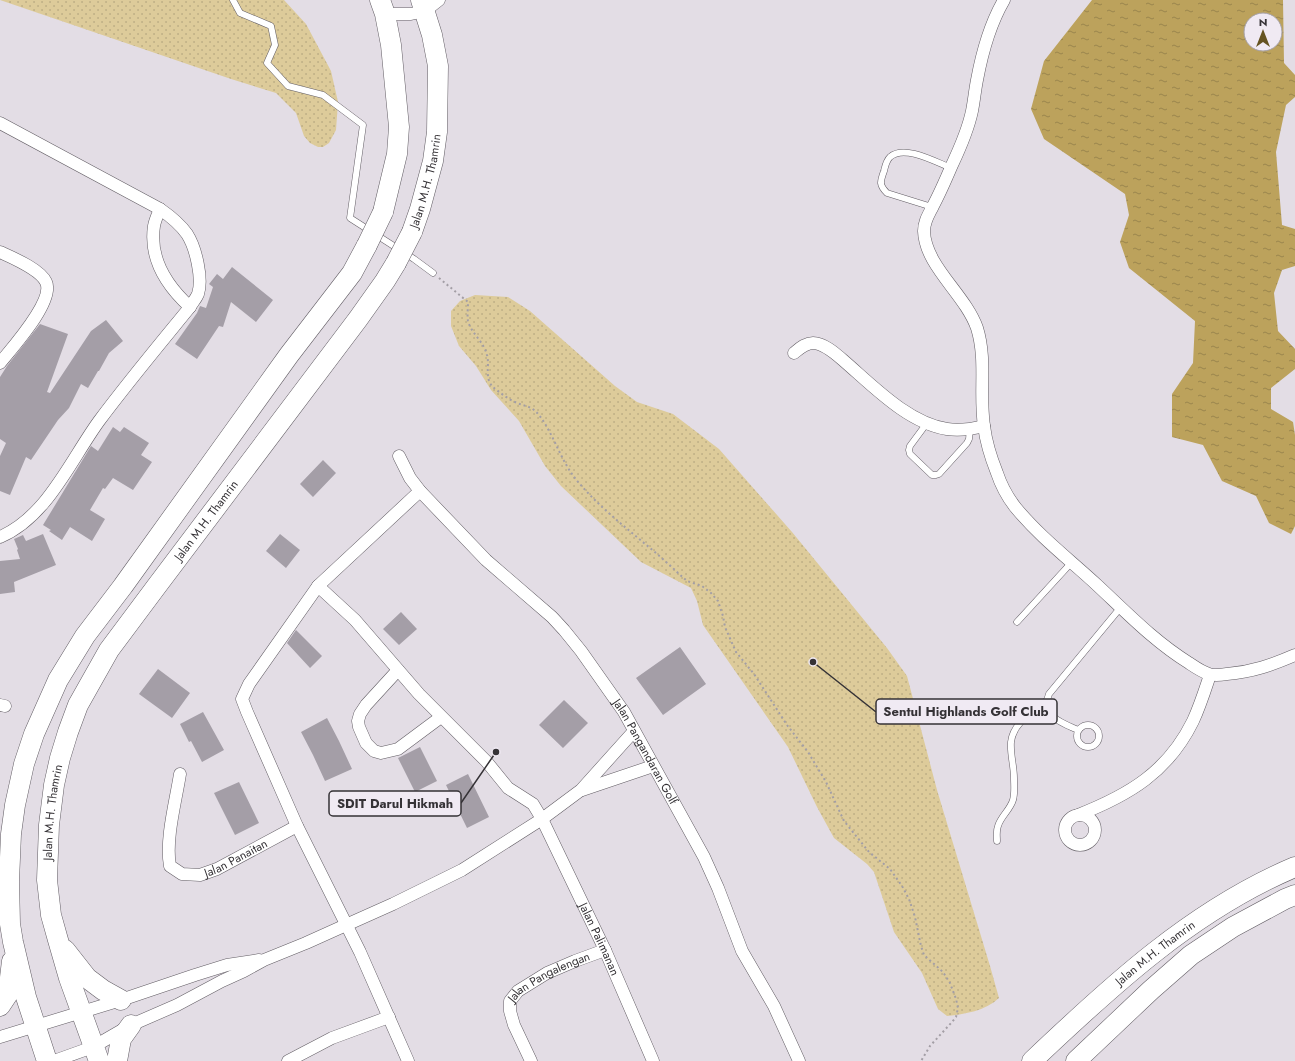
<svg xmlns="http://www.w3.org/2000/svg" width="1295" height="1061" font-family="Jost,sans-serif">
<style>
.grass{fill:url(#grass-dots)}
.water{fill:url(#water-ripples);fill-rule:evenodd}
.building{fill:#a49ea7}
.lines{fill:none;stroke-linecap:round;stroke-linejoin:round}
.service-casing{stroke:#625d64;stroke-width:7}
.minor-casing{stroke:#625d64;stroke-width:13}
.primary-casing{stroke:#625d64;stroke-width:21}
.path{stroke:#a39ea5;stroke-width:2;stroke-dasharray:2 3;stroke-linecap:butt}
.service{stroke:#fff;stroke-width:6}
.minor{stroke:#fff;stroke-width:12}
.primary{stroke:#fff;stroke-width:20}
.primary-bridge-casing{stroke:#625d64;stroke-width:21;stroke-linecap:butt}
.primary-bridge{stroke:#fff;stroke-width:20}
.labels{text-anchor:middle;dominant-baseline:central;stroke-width:3;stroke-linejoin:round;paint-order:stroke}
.street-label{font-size:12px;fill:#353236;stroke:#f0eaf3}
.leader{fill:none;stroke:#353236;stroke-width:1.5}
.callout-dot{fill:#353236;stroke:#f0eaf3;stroke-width:1.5}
.callout{fill:#f0eaf3;stroke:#353236;stroke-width:1.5}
.callout-label{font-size:13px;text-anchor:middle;font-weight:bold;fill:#353236}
</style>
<defs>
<pattern id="grass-dots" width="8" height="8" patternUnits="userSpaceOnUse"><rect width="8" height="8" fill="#ddcb9a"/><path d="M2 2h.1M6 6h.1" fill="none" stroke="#beaf85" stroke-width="1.8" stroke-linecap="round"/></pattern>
<pattern id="water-ripples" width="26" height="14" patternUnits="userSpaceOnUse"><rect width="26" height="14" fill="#bca25c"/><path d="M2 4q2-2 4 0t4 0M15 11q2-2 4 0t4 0" fill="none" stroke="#9a854d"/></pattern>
</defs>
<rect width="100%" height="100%" fill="#e3dde5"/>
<path class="grass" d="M 0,0 L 284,0 L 306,24 L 331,71 L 338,102 L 336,130 L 329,143 L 323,147 L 318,147 L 310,143 L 304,136 L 296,113 L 276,93 L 231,79 Z
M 475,295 L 508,297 L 530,311 L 615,386 L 637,402 L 673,414 L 719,449 L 792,532 L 887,648 L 907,676 L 937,790 L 990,966 L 999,998 C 985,1011 965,1014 947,1016 L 938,1009 L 922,973 L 894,932 L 874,872 L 867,864 L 834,838 L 817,807 L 788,747 L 703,625 L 697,601 L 691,588 L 641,562 L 561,486 L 545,466 L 519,421 L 491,390 L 476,366 L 459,346 L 451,326 L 451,311 L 460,301 Z"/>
<path class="water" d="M 1092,0 L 1283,0 L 1284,63 L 1295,75 L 1295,97 L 1286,105 L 1276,152 L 1282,225 L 1295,229 L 1295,266 L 1282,270 L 1274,293 L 1278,331 L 1295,349 L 1295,369 L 1271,388 L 1271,409 L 1293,422 L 1295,435 L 1295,526 L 1291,534 L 1269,523 L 1256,496 L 1222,481 L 1203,445 L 1172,437 L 1172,394 L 1193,363 L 1195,321 L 1129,268 L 1120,242 L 1129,215 L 1125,194 L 1044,139 L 1031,109 L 1044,61 ZM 1251,20 L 1275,20 L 1275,44 L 1251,44 Z"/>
<path class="building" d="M 232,267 L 273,300 L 256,322 L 231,302 L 223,327 L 219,326 L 197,359 L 175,344 L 197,313 L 200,306 L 206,308 L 213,287 L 209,284 L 217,274 L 223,279 Z
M 106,320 L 123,341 L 109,353 L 99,371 L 98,371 L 88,388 L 81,384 L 69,408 L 58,420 L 31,460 L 26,457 L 10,495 L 0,491 L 0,456 L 6,443 L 0,439 L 0,377 L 7,366 L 40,324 L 68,334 L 47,392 L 50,393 L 91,331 Z
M 113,427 L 120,432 L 124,427 L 149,443 L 141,455 L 152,462 L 133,490 L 113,478 L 105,489 L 103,488 L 90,510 L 105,519 L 92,541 L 70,527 L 62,540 L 49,531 L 51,530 L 43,525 L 91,446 L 98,451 Z
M 323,460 L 336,473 L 313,497 L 300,484 Z
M 43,534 L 56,565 L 14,582 L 15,592 L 0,594 L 0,561 L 20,559 L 17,550 L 18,549 L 14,539 L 23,535 L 26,541 Z
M 280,534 L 300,550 L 286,568 L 266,551 Z
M 401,612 L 417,629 L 399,645 L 383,629 Z
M 296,630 L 322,656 L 310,668 L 287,643 Z
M 680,647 L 706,684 L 663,715 L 636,678 Z
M 158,669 L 190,693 L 172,718 L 139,694 Z
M 564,700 L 588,723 L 563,748 L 539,725 Z
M 203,712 L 224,750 L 202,762 L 191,741 L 189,742 L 180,724 Z
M 327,718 L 339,741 L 352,769 L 325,781 L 313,755 L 301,732 Z
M 420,747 L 437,781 L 415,792 L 398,758 Z
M 468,774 L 489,817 L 467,828 L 446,785 Z
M 239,782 L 259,823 L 235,835 L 214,793 Z"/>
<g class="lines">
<g class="service-casing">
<path id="service" d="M 233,0 L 240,13 L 271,26 L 275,45 L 267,63 L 288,86 L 323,95 L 363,125 L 350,218 L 414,259 L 433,273
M 932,207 L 887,193 C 879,185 880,182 884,171 C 885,167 886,161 890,157 C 904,144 936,162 951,168
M 927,423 L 910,446 L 909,450 L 910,454 L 932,475 L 936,475 L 939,474 L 967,443 L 969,439 L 970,429
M 1017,622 L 1072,562
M1077 736a11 11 0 1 1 22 0a11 11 0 1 1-22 0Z
M 1078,730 C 1062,723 1040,716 1049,694 L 1121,607
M 997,841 C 997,836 996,831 998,826 C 1001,816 1010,810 1013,800 C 1015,793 1014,785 1014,778 C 1014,766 1010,754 1011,742 C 1013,723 1033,711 1046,701"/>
</g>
<g class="minor-casing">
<g id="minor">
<path d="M 1004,0 C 990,24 982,53 977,80 C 975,90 974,101 972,111 C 968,130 960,148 952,165 C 946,179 940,193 933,206 C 929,214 924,221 924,231 C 925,266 965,294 977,328 C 987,360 979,393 984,426 C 986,442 991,458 997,473 C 1001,485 1008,498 1016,508 C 1040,537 1070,560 1097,585 C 1127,613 1155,642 1189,663 C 1195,667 1202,672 1209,674 C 1214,676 1221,675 1227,674 C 1252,672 1272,665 1295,655"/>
<path d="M 385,14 L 411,14 L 425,11 L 439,0"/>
<path d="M 0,123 L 160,209 C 170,216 180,224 187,234 C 196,248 203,279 198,294 C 196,299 192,303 190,307 C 159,345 128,382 99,421 C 70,461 47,517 0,537"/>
<path d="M 160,209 C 158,214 155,220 154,226 C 149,259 167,286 190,307"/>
<path d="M 0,252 C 13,258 40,269 46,282 C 55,301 12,348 0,363"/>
<path d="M 794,353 C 799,349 805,343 813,343 C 824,343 836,354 844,361 C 873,386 908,423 947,429 C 960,431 972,429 984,426"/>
<path id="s1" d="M 399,456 L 410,478 L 420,491 L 486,560 L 552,617 L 564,630 L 581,651 L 624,712 L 704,857 L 718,888 L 742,951 L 774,1006 L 799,1061"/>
<path id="s2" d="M 318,586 L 355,620 L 419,694 L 486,761 L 508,788 L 533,804 L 542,819 L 605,950 L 653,1061"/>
<path d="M 398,670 L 366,705 L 360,714 L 358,721 L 359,727 L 366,743 L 374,751 L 381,753 L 398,749 L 441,717"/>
<path d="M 0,705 L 5,706"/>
<path id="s3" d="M 180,774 C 176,800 165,840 170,866 L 182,874 L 200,875 L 217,869 L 297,826"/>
<path d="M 582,790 L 653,766"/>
<path d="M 1078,815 C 1129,795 1168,772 1193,721 C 1200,706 1205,690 1210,675"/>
<circle cx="1080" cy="830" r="15"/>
<path d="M 0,1037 L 121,1000 L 195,975 L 227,965 L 259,960"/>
<path d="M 54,1061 L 93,1047 L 131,1025 L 177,1005 L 222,981 L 244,971 L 264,960 L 306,943 L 346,925 L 393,904 L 462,870 L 542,819 L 581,790 L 634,731"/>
<path d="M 288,1061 L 332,1038 L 389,1017"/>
<path d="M 408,1061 L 360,952 L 297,826 L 247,712 L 242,699 L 249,684 L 318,586 L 420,491"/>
<path id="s4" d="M 531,1061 L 514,1025 L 510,1011 L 510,1001 L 518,991 L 547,973 L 575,961 L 605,950"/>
</g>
</g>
<g class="primary-casing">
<g id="primary">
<path d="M 380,0 L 385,14 L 391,45 L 399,127 L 397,154 L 383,212"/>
<path id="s5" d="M 412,232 L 420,209 L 433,161 L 437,132 L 438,66 L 432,35 L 421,0"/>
<path d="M 65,950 L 87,978 L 103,990 L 121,1000"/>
<path d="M 0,1006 L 8,994 L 12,961"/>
<path d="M 47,1061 L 26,997 L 13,942 L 10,924 L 9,881 L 11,834 L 15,805 L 24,764 L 34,734 L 58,680 L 85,636 L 123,586 L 289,355 L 352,273 L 367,245"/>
<path id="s6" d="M 99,1061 L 69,978 L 58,940 L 51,915 L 47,880 L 49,825 L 54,785 L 60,758 L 68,732 L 78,705 L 109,650 L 156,587 L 358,319 L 385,281 L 396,263"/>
<path d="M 117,1061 L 121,1039 L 131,1025"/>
<path id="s7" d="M 1032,1061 C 1111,986 1193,910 1295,867"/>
<path d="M 1076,1061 L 1151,990 L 1191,955 L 1233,927 L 1285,899 L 1295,895"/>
</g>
</g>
<path class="path" d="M 439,278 L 468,302 C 468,308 467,315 468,321 C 471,333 484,342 487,355 C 490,366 484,378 493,387 C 499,392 508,399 515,402 C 525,407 531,405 539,415 C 555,436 561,463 579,483 C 608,517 646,542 678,573 L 687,581 L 702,586 L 711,593 L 718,601 L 723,616 L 725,627 L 736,652 L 754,674 L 787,725 L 808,752 L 826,782 L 844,821 L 869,852 L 890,869 L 902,886 L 909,899 L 915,917 L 921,946 L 924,955 L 943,972 L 950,983 L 956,999 L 958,1008 L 956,1017 L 952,1022 L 930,1046 L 921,1061"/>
<use href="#service" class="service"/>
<use href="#minor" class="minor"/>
<use href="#primary" class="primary"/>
<g class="primary-bridge-casing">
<path id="primary-bridge" d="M 367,245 L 383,212
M 396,263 L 412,232"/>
</g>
<use href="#primary-bridge" class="primary-bridge"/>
</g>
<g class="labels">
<g class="street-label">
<text stroke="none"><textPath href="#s5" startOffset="53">Jalan M.H. Thamrin</textPath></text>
<text stroke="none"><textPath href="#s6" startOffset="593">Jalan M.H. Thamrin</textPath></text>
<text stroke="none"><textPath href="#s1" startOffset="388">Jalan Pangandaran Golf</textPath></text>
<text stroke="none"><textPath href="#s6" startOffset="257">Jalan M.H. Thamrin</textPath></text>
<text stroke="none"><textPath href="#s3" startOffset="165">Jalan Panaitan</textPath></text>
<text stroke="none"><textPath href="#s2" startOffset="458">Jalan Palimanan</textPath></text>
<text stroke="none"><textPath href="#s7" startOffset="164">Jalan M.H. Thamrin</textPath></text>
<text stroke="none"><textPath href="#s4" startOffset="111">Jalan Pangalengan</textPath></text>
</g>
</g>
<path class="leader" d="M813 662L876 712M496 752L461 803"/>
<g class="callout-dot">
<circle cx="813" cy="662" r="4"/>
<circle cx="496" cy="752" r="4"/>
</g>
<g class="callout">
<rect x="876" y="699" width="181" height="25" rx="4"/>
<rect x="329" y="791" width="132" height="25" rx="4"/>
</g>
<g class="callout-label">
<text x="966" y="716">Sentul Highlands Golf Club</text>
<text x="395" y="808">SDIT Darul Hikmah</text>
</g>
<g transform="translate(1263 32)"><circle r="19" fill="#f0eaf3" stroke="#a5a0a7"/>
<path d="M0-3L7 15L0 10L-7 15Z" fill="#655321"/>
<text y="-6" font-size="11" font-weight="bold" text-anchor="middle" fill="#353236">N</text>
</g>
</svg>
